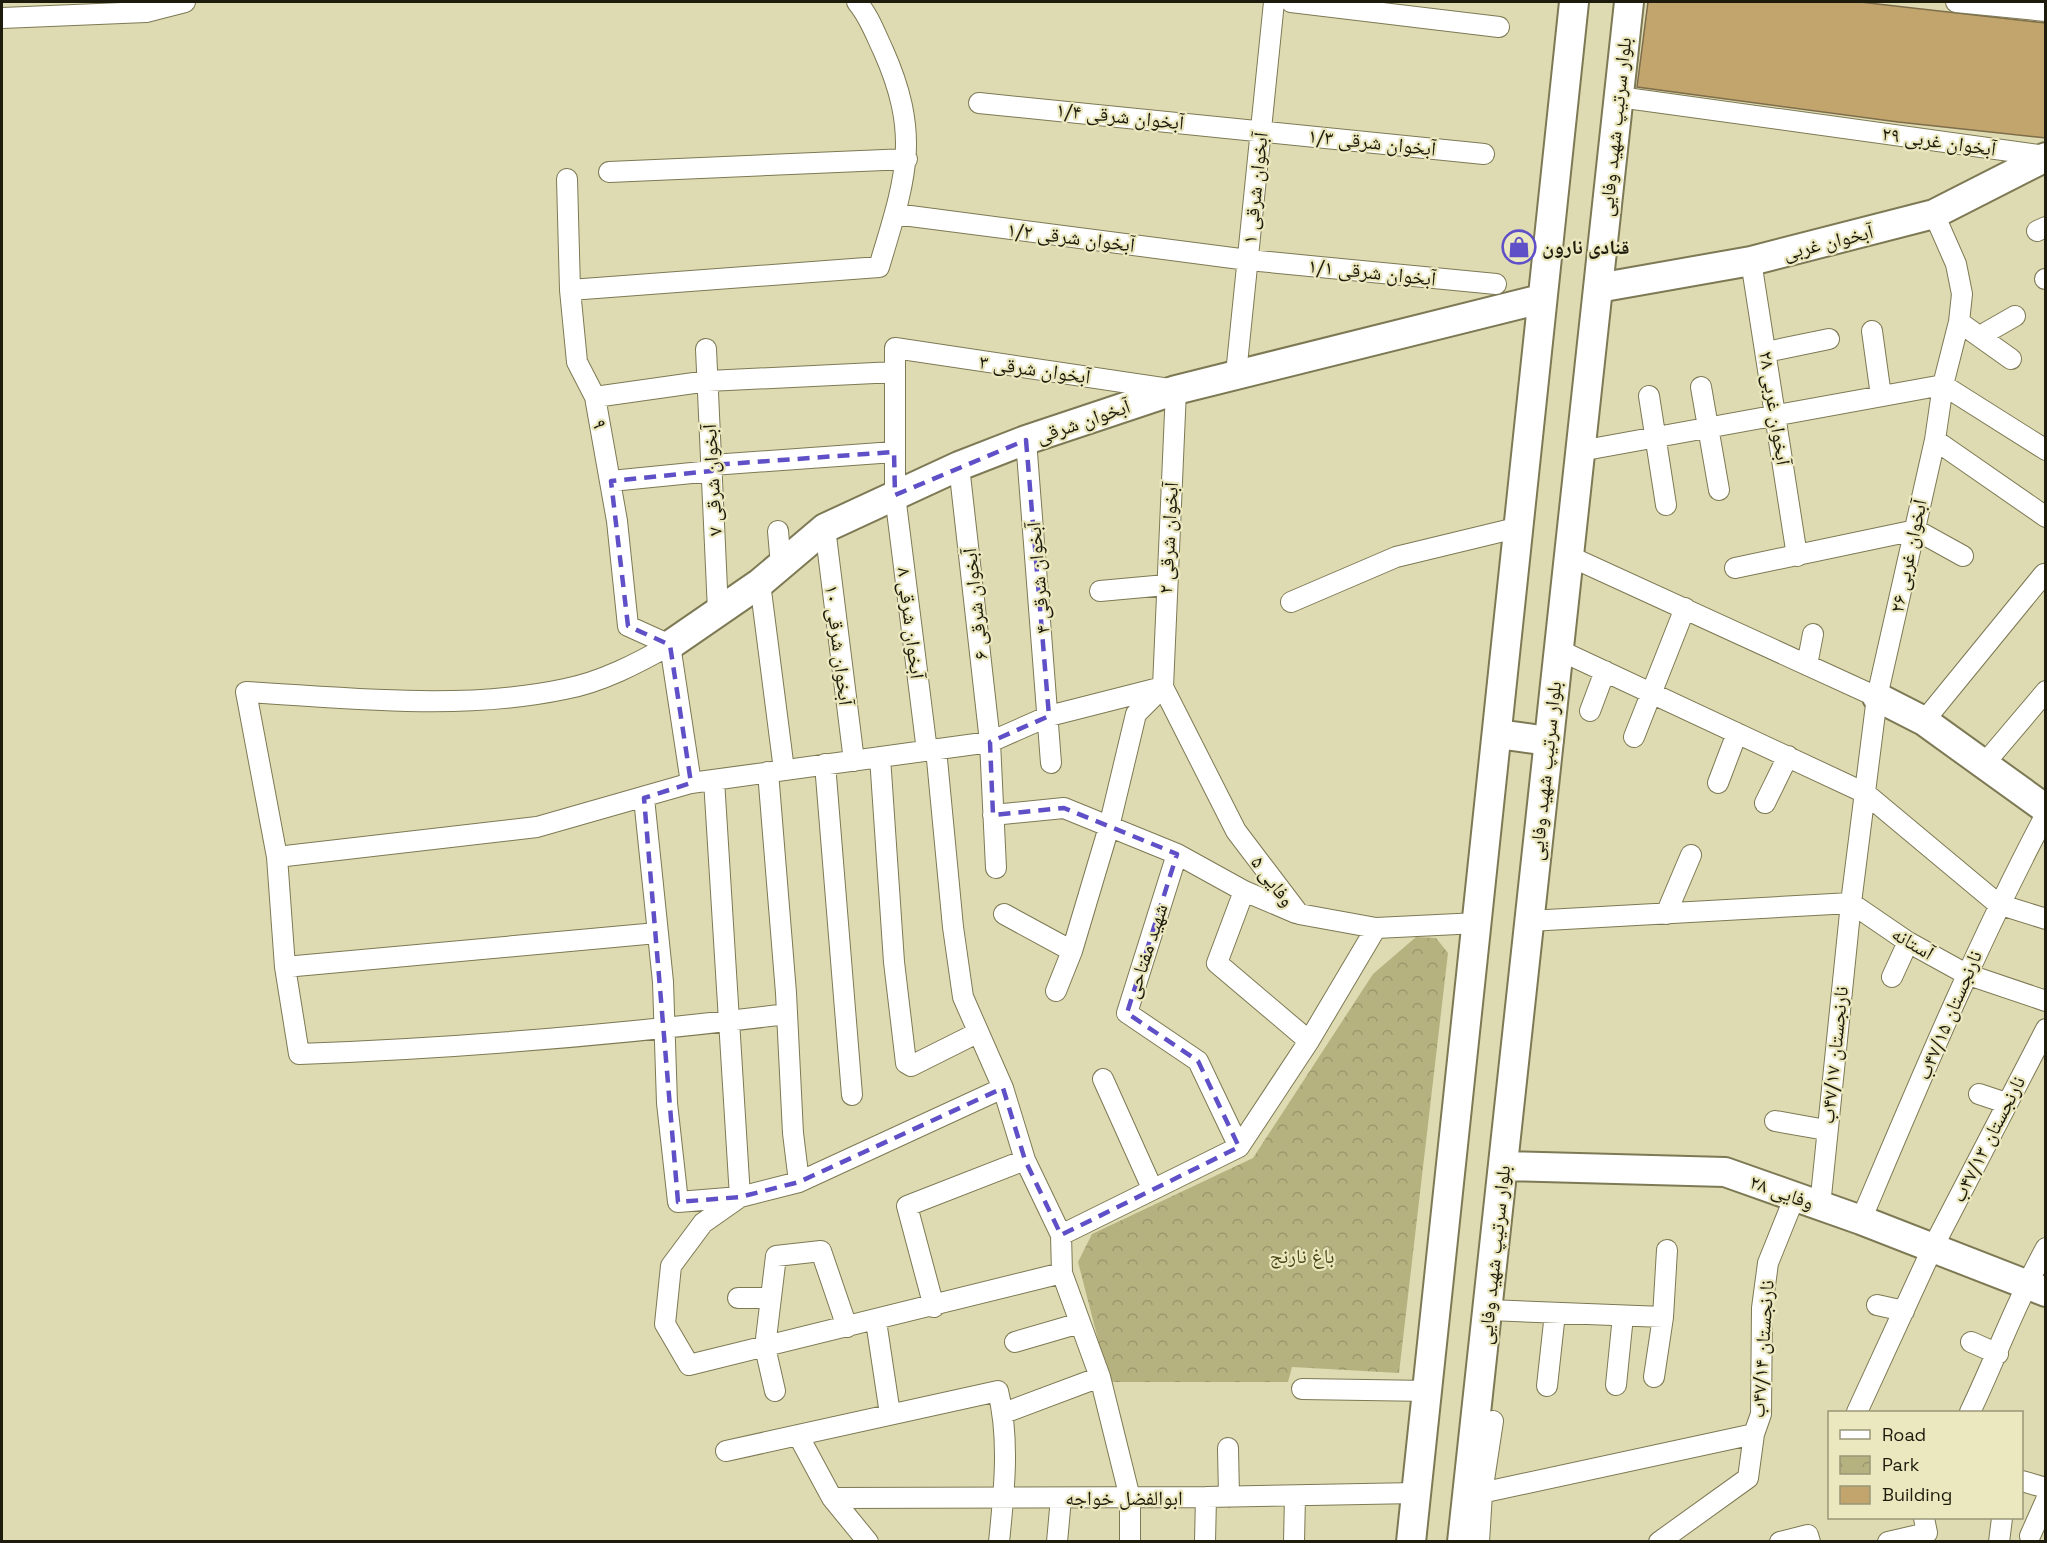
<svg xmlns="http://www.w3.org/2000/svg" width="2047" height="1543" font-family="'Space Grotesk','Noto Naskh Arabic',sans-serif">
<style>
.park{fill:url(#park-crowns)}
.building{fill:#c1a56d;stroke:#7e6d4a;stroke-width:1.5}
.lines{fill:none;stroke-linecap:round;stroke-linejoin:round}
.street-casing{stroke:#7d7954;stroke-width:22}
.secondary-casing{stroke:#7d7954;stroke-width:32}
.street{stroke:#fff;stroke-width:20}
.secondary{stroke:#fff;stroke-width:28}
.marked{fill:none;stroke:#5f50c8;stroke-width:4.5;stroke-dasharray:12 8;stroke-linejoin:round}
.labels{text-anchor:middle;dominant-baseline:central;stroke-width:4.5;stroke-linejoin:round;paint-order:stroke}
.street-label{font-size:20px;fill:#1d1b0c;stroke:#ebe8bf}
.poi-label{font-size:20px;font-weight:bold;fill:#1d1b0c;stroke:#ebe8bf;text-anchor:start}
.park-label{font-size:20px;fill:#464212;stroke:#ebe8bf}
</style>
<defs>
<pattern id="park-crowns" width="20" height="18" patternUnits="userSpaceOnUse" patternTransform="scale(1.5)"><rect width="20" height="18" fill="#b6b280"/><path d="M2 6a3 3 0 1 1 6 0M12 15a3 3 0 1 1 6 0" fill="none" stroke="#9c986d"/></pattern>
</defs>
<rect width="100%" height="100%" fill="#dedbb2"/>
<path class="park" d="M 1416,937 L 1436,938 L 1448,953 L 1399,1373 L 1292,1367 L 1288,1382 L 1109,1382 L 1078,1262 L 1092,1234 L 1253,1158 L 1373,974 Z"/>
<path class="building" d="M 1648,2 L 1860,2 L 2046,23 L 2046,138 L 1898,122 L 1637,87 Z"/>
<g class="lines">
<g class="street-casing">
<path id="street" d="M 1291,2 L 1499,27
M 1956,2 L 2046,11
M 2,18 L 146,12 L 185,2
M 1619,97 L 2046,156
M 979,103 L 1484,154
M 609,172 L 907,159
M 567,179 L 570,290 L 577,362 L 595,397 L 617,521 L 628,626 L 670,645
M 895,214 L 1248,260 L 1496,284
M 2037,231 L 2046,227
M 1751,261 L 1797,556
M 2045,279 L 2046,279
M 570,290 L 879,267 C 905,180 922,137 883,50 C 875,33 869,16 857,2
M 1959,322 L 2011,359
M 1872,331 L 1881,396
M 1980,336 L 2015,316
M 706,349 L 718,611
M 1766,352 L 1829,339
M 1236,374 L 1274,2
M 1701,387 L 1719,490
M 1649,396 L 1666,505
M 595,397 L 708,381 L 895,372
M 1026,440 L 1051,763
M 1935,440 L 2046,517
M 1580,451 L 1943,385 L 2046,450
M 712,465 L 894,452
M 959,466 L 990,742 L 996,868
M 611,481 L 712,471
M 825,528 L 854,761
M 778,531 L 781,566
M 1569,556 L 1877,697
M 1735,568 L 1916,530 L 1963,556
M 760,583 L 784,770
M 1100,591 L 1166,585
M 1291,602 L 1396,557 L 1520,527
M 670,645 C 638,663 602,682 565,689 C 461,711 352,698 246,692 L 277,857 L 285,967 L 299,1054 C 463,1048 625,1034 787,1014
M 670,645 L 691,783
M 1559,650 L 1865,793 L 1998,904 L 2046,919
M 1807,665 L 1813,634
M 1590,711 L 1605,671
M 1924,721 L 2044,574
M 1634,737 L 1685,608
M 936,749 L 953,927 L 963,997 L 1003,1088 L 1025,1160 L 1061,1235 L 1062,1273 L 1100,1377 L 1130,1498 L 1130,1542
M 927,751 L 895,495 L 895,348 L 1176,390 L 1163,687 L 1236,831 L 1299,914 L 1376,928 L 1478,923
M 880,757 L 894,962 L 906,1063 L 911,1066 L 977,1033
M 1985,763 L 2046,691
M 825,764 L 852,1095
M 768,772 L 786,993 L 793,1133 L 799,1182
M 714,780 L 740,1197 L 703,1223 L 671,1266 L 665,1324 L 689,1365 L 1062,1273
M 1718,783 L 1737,733
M 644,798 L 663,982 L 667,1103 L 678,1202 L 740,1197 L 799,1182 L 1003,1088
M 1765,803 L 1788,756
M 993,815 L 1064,808 L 1177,854 L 1244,891 L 1296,913
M 1177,854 L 1127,1013 L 1198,1061 L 1239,1147
M 277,857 L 537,827 L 691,783 L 990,742 L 1049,716 L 1163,687
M 1244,891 L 1217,963 L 1309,1041
M 1851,903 L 1908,942 L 1966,974 L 2046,1001
M 1004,914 L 1072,951
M 1666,914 L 1691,855
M 1529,921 L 1851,903
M 285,967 L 657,933
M 1892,977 L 1908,942
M 1056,991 L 1072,951 L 1109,827 L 1136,714 L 1161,689
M 1103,1079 L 1152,1188
M 1979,1094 L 2006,1103
M 1775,1121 L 1826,1130
M 1820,1206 L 1851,903 L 1877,697 L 1935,440 L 1943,385 L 1959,322 L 1962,294 L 1956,264 L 1934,214
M 1861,1220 C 1919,1083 1976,946 2046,814
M 1061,1235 L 1239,1147 L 1309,1041 L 1376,928
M 738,1298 L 771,1298
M 1877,1305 L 1904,1311
M 934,1307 L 907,1206 L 1025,1160
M 1488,1310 L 1663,1317
M 876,1321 L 890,1414
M 1015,1342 L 1080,1323
M 1971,1342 L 1998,1354
M 1654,1377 L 1663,1317 L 1667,1250
M 1616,1385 L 1623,1316
M 1547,1386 L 1555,1313
M 1302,1389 L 1429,1391
M 775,1391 L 765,1347 L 776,1256 L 821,1251 L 847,1327
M 1857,1412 L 1932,1249 L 2046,1029
M 1970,1412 C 1996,1358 2016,1301 2046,1248
M 1004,1413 L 1100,1377
M 798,1435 L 832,1498 L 868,1542
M 1228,1448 L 1229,1497
M 726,1451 L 998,1391 C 1010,1439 1004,1493 999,1542
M 2022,1481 L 2046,1488
M 1467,1496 L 1754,1434
M 832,1498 L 1206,1497 L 1416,1493
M 2030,1536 L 2046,1500
M 1057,1542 L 1061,1498
M 1205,1542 L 1206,1497
M 1294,1542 L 1295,1496
M 1479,1542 L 1482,1493 L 1493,1421
M 1659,1542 L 1748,1478 L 1754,1434 L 1761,1414 L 1762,1308 L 1768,1263 L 1795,1196
M 1780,1542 L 1808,1535 L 1810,1542
M 1888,1542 L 1927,1533 L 1924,1518
M 1999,1542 L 2002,1518"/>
</g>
<g class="secondary-casing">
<path id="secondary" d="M 1598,288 L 1751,261 L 1934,214 L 2046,157
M 670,645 L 760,583 L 825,528 L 959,466 L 1026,440 L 1176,390 L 1541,299
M 1877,697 L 1924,721 L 2046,809
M 1498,734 L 1549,741
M 1504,1166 L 1725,1172 L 1861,1220 L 2046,1292
M 1411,1542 L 1574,2
M 1462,1542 L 1629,2"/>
</g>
<use href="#street" class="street"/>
<use href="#secondary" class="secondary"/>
</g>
<path class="marked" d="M 1026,440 L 1049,716 L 990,742 L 993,815 L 1064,808 L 1177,854 L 1127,1013 L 1198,1061 L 1239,1147 L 1061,1235 L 1025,1160 L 1003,1088 L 799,1182 L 740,1197 L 678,1202 L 644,798 L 691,783 L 670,645 L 628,626 L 611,481 L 712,471 L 712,465 L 894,452 L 895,495 Z"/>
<defs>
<g id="shop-ring" transform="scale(1.725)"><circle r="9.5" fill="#ebe8bf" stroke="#5f50c8" stroke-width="1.5"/><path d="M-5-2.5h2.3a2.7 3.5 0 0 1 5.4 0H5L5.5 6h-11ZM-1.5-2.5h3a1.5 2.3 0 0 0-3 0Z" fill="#5f50c8"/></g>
</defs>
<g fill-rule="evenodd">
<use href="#shop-ring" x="1519" y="247"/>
</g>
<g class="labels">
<g class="street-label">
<text transform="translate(1120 116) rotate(6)">آبخوان شرقی ۱/۴</text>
<text transform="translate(1615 127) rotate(-84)">بلوار سرتیپ شهید وفایی</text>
<text transform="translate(1939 141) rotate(8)">آبخوان غربی ۲۹</text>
<text transform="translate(1372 142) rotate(6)">آبخوان شرقی ۱/۳</text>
<text transform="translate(1255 188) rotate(-84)">آبخوان شرقی ۱</text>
<text transform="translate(1071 237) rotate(7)">آبخوان شرقی ۱/۲</text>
<text transform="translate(1828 242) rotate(-14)">آبخوان غربی</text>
<text transform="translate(1372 272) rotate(6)">آبخوان شرقی ۱/۱</text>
<text transform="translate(1035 369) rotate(8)">آبخوان شرقی ۳</text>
<text transform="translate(1775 408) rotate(81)">آبخوان غربی ۲۸</text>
<text transform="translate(1083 421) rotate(-19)">آبخوان شرقی</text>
<text transform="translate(600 424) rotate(79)">۹</text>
<text transform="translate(712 480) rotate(-93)">آبخوان شرقی ۷</text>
<text transform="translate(1168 538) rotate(-87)">آبخوان شرقی ۲</text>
<text transform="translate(1908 556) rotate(-78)">آبخوان غربی ۲۶</text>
<text transform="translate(1038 578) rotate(-95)">آبخوان شرقی ۴</text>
<text transform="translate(975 604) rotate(-96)">آبخوان شرقی ۶</text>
<text transform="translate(911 623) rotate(83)">آبخوان شرقی ۸</text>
<text transform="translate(839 645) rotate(83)">آبخوان شرقی ۱۰</text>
<text transform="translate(1545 771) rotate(-84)">بلوار سرتیپ شهید وفایی</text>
<text transform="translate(1273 881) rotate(53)">وفایی ۵</text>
<text transform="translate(1913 943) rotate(31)">آستانه</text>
<text transform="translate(1146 951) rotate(-72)">شهید مفتاحی</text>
<text transform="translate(1949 1015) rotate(-67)">نارنجستان ۴۷/۱۵ب</text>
<text transform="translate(1834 1055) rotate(-84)">نارنجستان ۴۷/۱۷ب</text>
<text transform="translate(1988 1139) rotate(-63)">نارنجستان ۴۷/۱۳ب</text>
<text transform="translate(1782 1192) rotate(20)">وفایی ۲۸</text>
<text transform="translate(1494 1255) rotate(-84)">بلوار سرتیپ شهید وفایی</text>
<text transform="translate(1762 1349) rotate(-86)">نارنجستان ۴۷/۱۴ب</text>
<text x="1124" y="1498">ابوالفضل خواجه</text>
</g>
<g class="poi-label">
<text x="1542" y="247">قنادی نارون</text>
</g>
<g class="park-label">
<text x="1302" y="1256">باغ نارنج</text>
</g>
</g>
<rect width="2047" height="1543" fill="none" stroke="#1d1b0c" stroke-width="6"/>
<rect x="1828" y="1411" width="195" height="108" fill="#ebe8bf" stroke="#999677" stroke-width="1.5"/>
<rect x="1840" y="1430" width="30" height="9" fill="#ffffff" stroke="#999677" stroke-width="1.5"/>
<text x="1882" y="1441" font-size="18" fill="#1d1b0c">Road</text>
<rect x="1840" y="1456" width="30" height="18" fill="url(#park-crowns)" stroke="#999677" stroke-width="1.5"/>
<text x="1882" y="1471" font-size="18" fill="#1d1b0c">Park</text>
<rect x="1840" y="1486" width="30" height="18" fill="#c1a56d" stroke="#999677" stroke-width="1.5"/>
<text x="1882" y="1501" font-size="18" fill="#1d1b0c">Building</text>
</svg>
